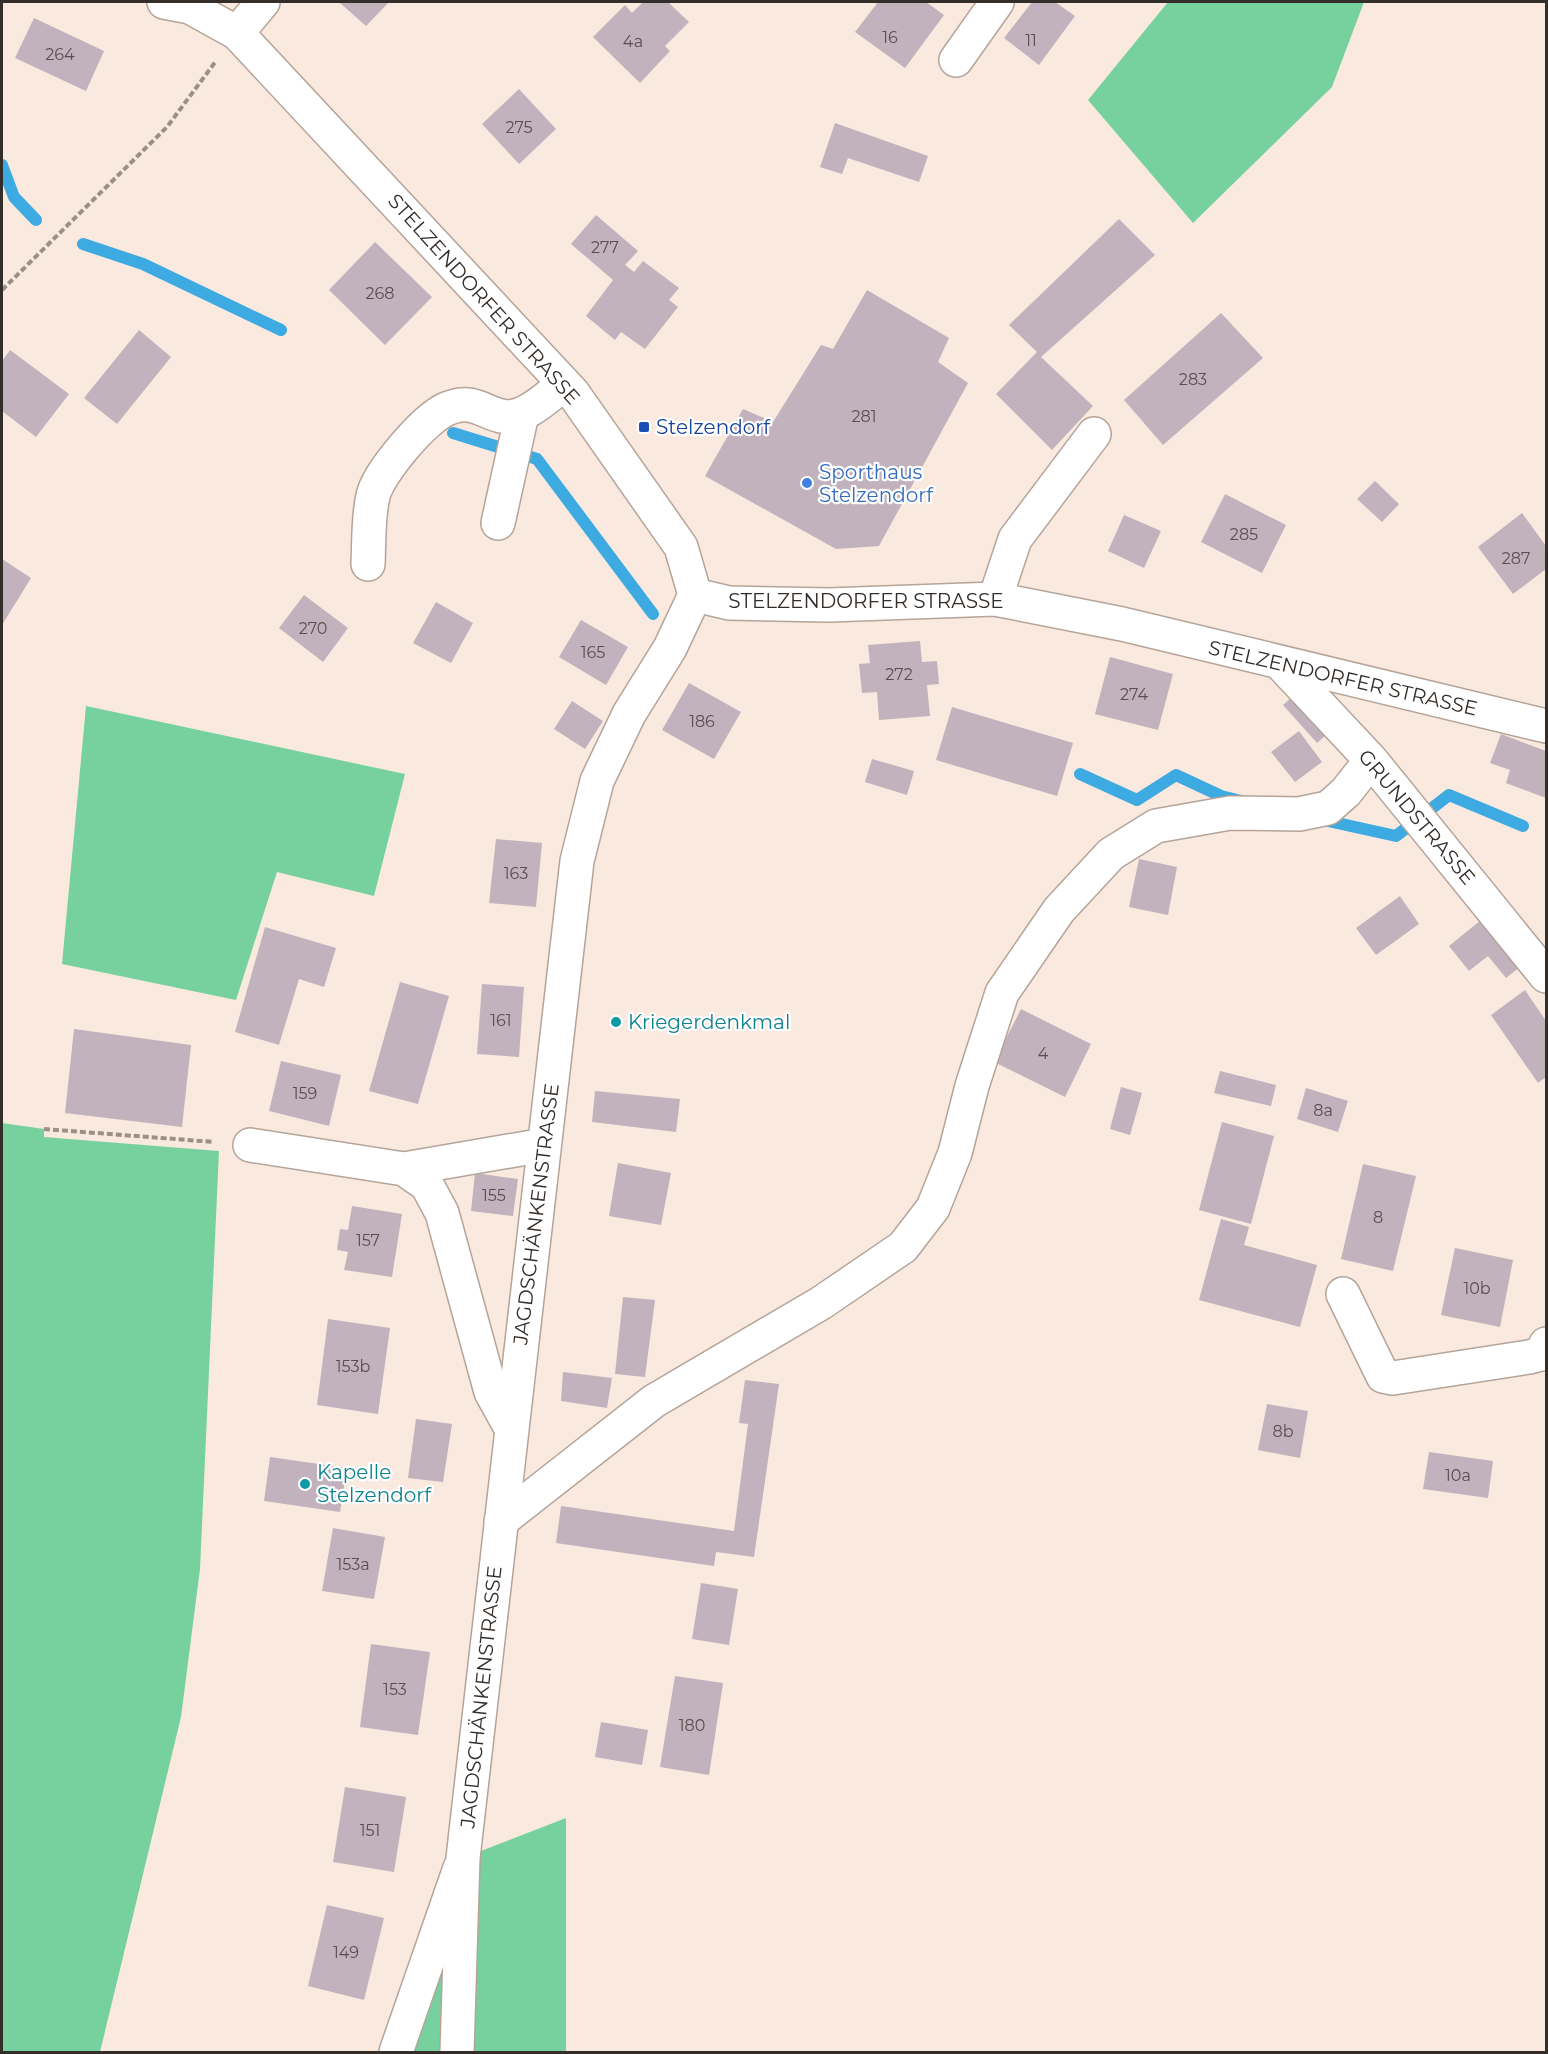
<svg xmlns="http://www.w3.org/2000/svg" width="1548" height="2054" font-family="Montserrat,sans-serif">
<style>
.green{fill:#77d19f}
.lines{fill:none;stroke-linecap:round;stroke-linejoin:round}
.stream{stroke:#3daae2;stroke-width:12}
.building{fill:#c2b2bd}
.minor-casing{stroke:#b4a499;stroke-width:36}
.major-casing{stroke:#b4a499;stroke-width:36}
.path{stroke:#9b8f87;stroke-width:4;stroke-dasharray:6 3;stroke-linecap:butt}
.minor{stroke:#fff;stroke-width:33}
.major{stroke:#fff;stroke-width:33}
.transit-dot{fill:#1a4fb4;stroke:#fff;stroke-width:2}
.shop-dot{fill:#3f7fe0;stroke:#fff;stroke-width:2}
.culture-dot{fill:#0f9aa8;stroke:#fff;stroke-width:2}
.labels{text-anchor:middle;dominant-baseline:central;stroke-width:4.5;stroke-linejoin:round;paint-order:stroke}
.number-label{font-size:16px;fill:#584f4f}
.street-label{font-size:20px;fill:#342e2a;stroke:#fff}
.transit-label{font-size:20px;fill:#164399;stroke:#fff;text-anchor:start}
.shop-label{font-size:20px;fill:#366cbe;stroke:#fff;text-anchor:start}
.culture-label{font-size:20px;fill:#0d838f;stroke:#fff;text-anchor:start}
</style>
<rect width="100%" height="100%" fill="#fae9de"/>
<path class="green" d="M 1168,2 L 1364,2 L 1332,87 L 1193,223 L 1088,100 Z
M 86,706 L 405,774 L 374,896 L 277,872 L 236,1000 L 62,964 Z
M 2,1123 L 44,1129 L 44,1137 L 219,1151 L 200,1569 L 181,1717 L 100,2052 L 2,2052 Z
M 566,1818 L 566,2052 L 396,2052 L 463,1858 Z"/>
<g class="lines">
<path class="stream" d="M 2,165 L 14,197 L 36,220
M 83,244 L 143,264 L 281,330
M 453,433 L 537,459 L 653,614
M 1080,774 L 1137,800 L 1176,775 L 1221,796 L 1241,801
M 1319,819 L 1396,836 L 1449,795 L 1523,826"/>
</g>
<path class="building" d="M 339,2 L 389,2 L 366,26 Z
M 643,2 L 668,2 L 689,22 L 665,46 L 670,51 L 640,83 L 593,37 L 625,5 L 632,13 Z
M 878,2 L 926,2 L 944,15 L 905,68 L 855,32 Z
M 1032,2 L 1055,2 L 1075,16 L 1039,65 L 1004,38 Z
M 34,18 L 104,51 L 86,91 L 15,58 Z
M 519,89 L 556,129 L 519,164 L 482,124 Z
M 835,123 L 928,156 L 919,182 L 848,158 L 842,174 L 820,167 Z
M 596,215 L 638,251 L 625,265 L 634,272 L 643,261 L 679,288 L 669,300 L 678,307 L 645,349 L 621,332 L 615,340 L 586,316 L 613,280 L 571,244 Z
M 1119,219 L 1155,255 L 1041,357 L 1093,406 L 1052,450 L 996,394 L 1037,352 L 1009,325 Z
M 375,242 L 432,297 L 385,345 L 329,290 Z
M 867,290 L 949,338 L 938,362 L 968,383 L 879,546 L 836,549 L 705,476 L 743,409 L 773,422 L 821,345 L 833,349 Z
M 1221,313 L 1263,358 L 1163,445 L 1124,400 Z
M 139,330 L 171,357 L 117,424 L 84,398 Z
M 10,350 L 69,394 L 36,437 L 2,411 L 2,361 Z
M 1375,481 L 1399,504 L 1382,522 L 1357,499 Z
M 1225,494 L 1286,525 L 1262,573 L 1201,542 Z
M 1522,513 L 1546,546 L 1546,569 L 1513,594 L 1478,547 Z
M 1124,515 L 1161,531 L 1144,568 L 1108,551 Z
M 2,559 L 31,578 L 2,625 Z
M 304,595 L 348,628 L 323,662 L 279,628 Z
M 436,602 L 473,623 L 451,663 L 413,643 Z
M 581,620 L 628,647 L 606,685 L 559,657 Z
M 920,641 L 922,662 L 937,661 L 939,684 L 927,685 L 930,716 L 879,720 L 877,692 L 862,693 L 859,664 L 870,663 L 868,645 Z
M 1110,657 L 1173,674 L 1158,730 L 1095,714 Z
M 689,683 L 741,712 L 714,759 L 662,730 Z
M 1300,690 L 1334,728 L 1317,743 L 1283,705 Z
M 572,701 L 603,721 L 585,749 L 554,729 Z
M 952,707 L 1073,743 L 1057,796 L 936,760 Z
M 1299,731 L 1322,762 L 1295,782 L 1271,752 Z
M 1501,734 L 1546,751 L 1546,798 L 1506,783 L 1510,770 L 1490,763 Z
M 872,759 L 914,771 L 907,795 L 865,782 Z
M 496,839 L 542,843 L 536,907 L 489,903 Z
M 1139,859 L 1177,867 L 1168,915 L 1129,907 Z
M 1400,896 L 1419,924 L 1376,955 L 1356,928 Z
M 1486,916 L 1525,963 L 1506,978 L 1488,956 L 1469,971 L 1449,946 Z
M 265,927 L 336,948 L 324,987 L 299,979 L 279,1045 L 235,1032 Z
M 400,982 L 449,996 L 418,1104 L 369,1091 Z
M 482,984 L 524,987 L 519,1057 L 477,1054 Z
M 1525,990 L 1546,1021 L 1546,1077 L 1538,1083 L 1491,1015 Z
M 1021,1009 L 1091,1044 L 1065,1097 L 994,1062 Z
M 74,1029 L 191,1045 L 182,1127 L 65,1113 Z
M 281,1061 L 341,1075 L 329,1126 L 269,1111 Z
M 1220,1071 L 1276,1085 L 1271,1106 L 1214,1093 Z
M 1121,1087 L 1142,1093 L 1130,1135 L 1110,1129 Z
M 1306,1088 L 1348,1101 L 1338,1132 L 1297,1119 Z
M 595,1091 L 680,1099 L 676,1132 L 592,1122 Z
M 1222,1122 L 1274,1136 L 1251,1224 L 1199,1210 Z
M 618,1163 L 671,1173 L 661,1225 L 609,1216 Z
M 1363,1164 L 1416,1176 L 1393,1271 L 1341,1259 Z
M 475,1173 L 518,1179 L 513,1216 L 471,1211 Z
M 352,1206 L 402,1214 L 392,1277 L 344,1270 L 348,1252 L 337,1250 L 340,1229 L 348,1230 Z
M 1221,1219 L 1249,1227 L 1244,1245 L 1317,1265 L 1300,1327 L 1199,1300 Z
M 1455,1248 L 1513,1260 L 1500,1327 L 1441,1315 Z
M 623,1297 L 655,1300 L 645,1377 L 615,1374 Z
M 328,1319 L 390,1328 L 378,1414 L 317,1405 Z
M 563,1372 L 612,1378 L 607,1408 L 561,1401 Z
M 745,1380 L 779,1384 L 754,1557 L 716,1552 L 714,1566 L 556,1543 L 561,1506 L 734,1531 L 748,1424 L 739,1423 Z
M 1267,1404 L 1308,1411 L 1300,1458 L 1258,1450 Z
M 416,1419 L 452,1424 L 443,1482 L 408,1478 Z
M 1429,1452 L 1493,1461 L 1488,1498 L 1423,1489 Z
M 270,1457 L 347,1468 L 340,1512 L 264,1501 Z
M 333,1528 L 385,1537 L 374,1599 L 322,1591 Z
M 701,1583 L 738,1589 L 729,1645 L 692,1639 Z
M 371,1644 L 430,1652 L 418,1735 L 360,1727 Z
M 675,1676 L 723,1683 L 709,1775 L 660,1767 Z
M 601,1722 L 648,1730 L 642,1765 L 595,1757 Z
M 345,1787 L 406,1797 L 394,1872 L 333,1862 Z
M 327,1905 L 384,1918 L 364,2000 L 308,1986 Z"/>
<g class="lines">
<g class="minor-casing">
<path id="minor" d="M 164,2 L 190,7 L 237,33
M 956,60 L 997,2
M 498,523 L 522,414
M 368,564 C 369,542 368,517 373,496 C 378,473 427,415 449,408 C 473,399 481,411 501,416 C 523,422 548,396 564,384
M 695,595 L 729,603 L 829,605 L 995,599 L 1122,624 L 1546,726
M 995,599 L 1015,539 L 1094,434
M 1281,664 L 1371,760 L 1546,976
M 250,1145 L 404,1169 L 427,1185 L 442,1213 L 491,1392 L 511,1428
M 404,1169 L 544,1145
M 1343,1294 L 1383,1376 L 1393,1378 L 1529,1357 L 1541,1354 L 1546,1344
M 501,1521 L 654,1401 L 821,1303 L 903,1247 L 933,1208 L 955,1153 L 972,1086 L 1002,993 L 1059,910 L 1111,854 L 1156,826 L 1230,813 L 1299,814 L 1328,808 L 1346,792 L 1371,760
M 396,2052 L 460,1868"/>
</g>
<g class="major-casing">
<path id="major" d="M 263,2 L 237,33 L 573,393 L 681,547 L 695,595 L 670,648 L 629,714 L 597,781 L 577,861 L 463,1858 L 457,2052"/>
</g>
<path class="path" d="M 2,290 L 167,127 L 216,61
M 44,1129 L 214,1142"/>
<use href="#minor" class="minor"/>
<use href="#major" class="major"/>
</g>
<rect class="transit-dot" x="638" y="421" width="12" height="12" rx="3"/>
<circle class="shop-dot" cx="807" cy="483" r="6"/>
<g class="culture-dot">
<circle cx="616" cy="1022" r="6"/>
<circle cx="305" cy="1484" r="6"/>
</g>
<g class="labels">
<g class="number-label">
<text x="890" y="37">16</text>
<text x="1031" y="40">11</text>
<text x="633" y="41">4a</text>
<text x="60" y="54">264</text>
<text x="519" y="127">275</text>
<text x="605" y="247">277</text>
<text x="380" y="293">268</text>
<text x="1193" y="379">283</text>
<text x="864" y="416">281</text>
<text x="1244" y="534">285</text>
<text x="1516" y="558">287</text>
<text x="313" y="628">270</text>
<text x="593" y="652">165</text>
<text x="899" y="674">272</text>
<text x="1134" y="694">274</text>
<text x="702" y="721">186</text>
<text x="516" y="873">163</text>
<text x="501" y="1020">161</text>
<text x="1043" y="1053">4</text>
<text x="305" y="1093">159</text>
<text x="1323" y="1110">8a</text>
<text x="494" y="1195">155</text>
<text x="1378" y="1217">8</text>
<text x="368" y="1240">157</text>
<text x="1477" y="1288">10b</text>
<text x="353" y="1366">153b</text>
<text x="1283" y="1431">8b</text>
<text x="1458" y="1475">10a</text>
<text x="353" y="1564">153a</text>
<text x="395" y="1689">153</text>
<text x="692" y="1725">180</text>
<text x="370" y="1830">151</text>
<text x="346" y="1952">149</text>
</g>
<g class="street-label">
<text transform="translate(484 299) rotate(48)">STELZENDORFER STRASSE</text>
<text x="866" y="601">STELZENDORFER STRASSE</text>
<text transform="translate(1343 678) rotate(13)">STELZENDORFER STRASSE</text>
<text transform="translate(1417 817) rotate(50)">GRUNDSTRASSE</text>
<text transform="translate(536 1214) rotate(-83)">JAGDSCHÄNKENSTRASSE</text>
<text transform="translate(481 1697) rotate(-84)">JAGDSCHÄNKENSTRASSE</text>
</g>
<g class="transit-label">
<text x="656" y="427">Stelzendorf</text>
</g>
<g class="shop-label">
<text x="819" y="472">Sporthaus<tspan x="819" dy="23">Stelzendorf</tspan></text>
</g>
<g class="culture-label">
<text x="628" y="1022">Kriegerdenkmal</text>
<text x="317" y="1472">Kapelle<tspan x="317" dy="23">Stelzendorf</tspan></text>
</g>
</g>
<rect width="1548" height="2054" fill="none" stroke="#342e2a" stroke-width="6"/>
</svg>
